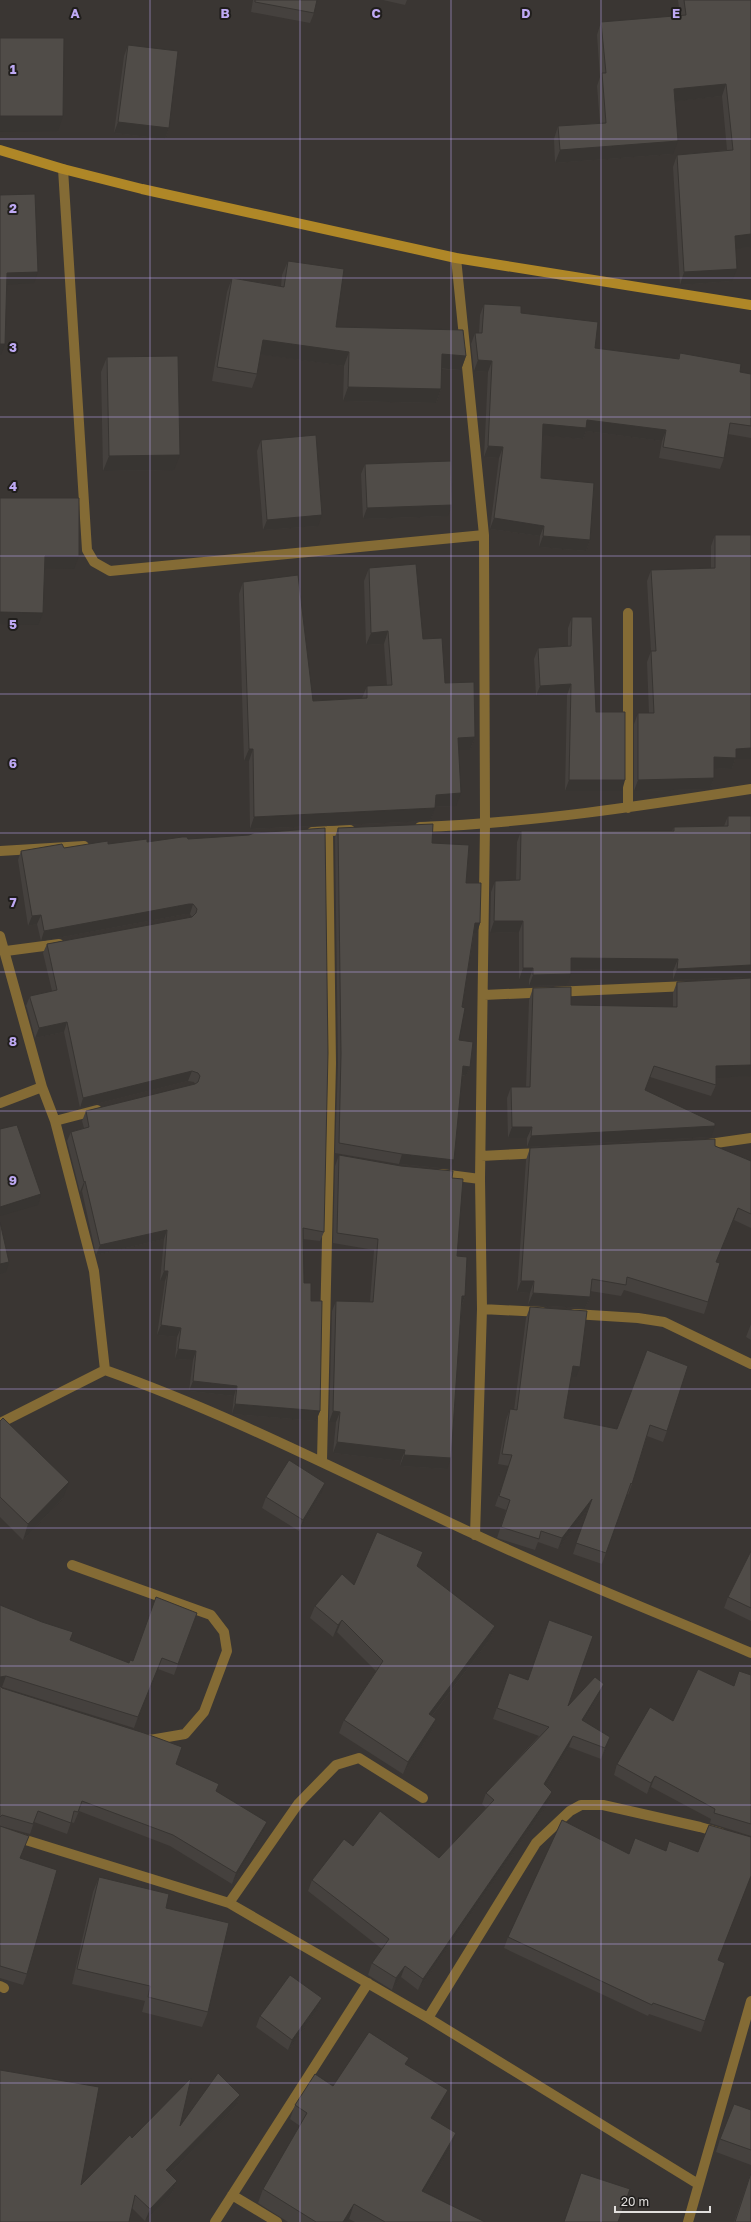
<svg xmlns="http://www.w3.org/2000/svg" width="751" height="2222" font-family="'Golos Text',sans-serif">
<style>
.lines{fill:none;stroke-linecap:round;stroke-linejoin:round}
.street{stroke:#846b35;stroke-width:10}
.secondary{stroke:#af8727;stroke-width:10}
.wall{fill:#45413e}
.shaded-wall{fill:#383532}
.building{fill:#504c48;stroke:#383532}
.grid{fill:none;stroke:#bea9f4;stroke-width:1;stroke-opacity:0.55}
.grid-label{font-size:13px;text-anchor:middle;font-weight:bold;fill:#bea9f4;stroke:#201e1c;stroke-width:4;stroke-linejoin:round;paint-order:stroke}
</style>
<rect width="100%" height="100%" fill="#3a3633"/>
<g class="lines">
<path class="street" d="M 63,169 L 87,550 L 94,562 L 110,571 L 484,535
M 456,258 L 484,535 L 485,825 L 480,1179 L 482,1309 L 475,1535
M 628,613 L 628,808
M 420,827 C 531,823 641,806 751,789
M 312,832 L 350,830
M 0,851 L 84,846
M 0,936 L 42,1087 L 55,1121 L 94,1271 L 105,1370
M 6,951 L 59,944
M 484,995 L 688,986
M 0,1103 L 42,1087
M 55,1121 L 97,1110
M 702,1145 L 751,1138
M 481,1156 L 540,1153
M 441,1174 L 480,1179
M 482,1309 L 542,1312
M 574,1314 L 638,1318 L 664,1322 L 751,1364
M 0,1423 L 105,1370 C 232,1415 352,1478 474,1534 C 565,1577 659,1613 751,1653
M 322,1461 L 331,1063 L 328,831
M 72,1565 L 211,1615 L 224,1632 L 227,1651 L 204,1712 L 185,1734 L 150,1740 L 147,1739
M 0,1832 L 229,1903 L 428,2018 L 698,2184
M 229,1903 L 298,1804 L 336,1765 L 359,1758 L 423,1798
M 0,1986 L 4,1988
M 428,2018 L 536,1843 L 570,1811 L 581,1805 L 603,1805 L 700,1827 L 721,1833
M 232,2195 L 277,2222
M 215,2222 L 368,1983
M 688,2222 L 751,2001"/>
<path class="secondary" d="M 0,150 L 63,169 L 142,189 L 456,258 L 751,305"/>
</g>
<path class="wall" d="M 253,0 L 317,0 L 314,13 L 310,23 L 251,12 Z
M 383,0 L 407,0 L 405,5 Z
M 678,0 L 751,0 L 751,247 L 736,248 L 732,281 L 680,285 L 673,167 L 677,155 L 727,150 L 722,96 L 675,101 L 673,154 L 555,163 L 554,139 L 558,126 L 600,123 L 597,86 L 600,77 L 597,35 L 601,22 L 680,16 Z
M 128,45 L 169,128 L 165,139 L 114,133 L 124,56 Z
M 288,261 L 336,327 L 466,356 L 461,370 L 441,369 L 441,389 L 436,403 L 343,401 L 344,366 L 260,354 L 257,374 L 252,388 L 212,381 L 227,292 L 232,278 L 281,286 L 282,275 Z
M 484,304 L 521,313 L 595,348 L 678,359 L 680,353 L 740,372 L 751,374 L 751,438 L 728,434 L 724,458 L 720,469 L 659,458 L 662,441 L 586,431 L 583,439 L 543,435 L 541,478 L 590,540 L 586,551 L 539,547 L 540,536 L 490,529 L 499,458 L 484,457 L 488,372 L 474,371 L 471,344 L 475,333 L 479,333 L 480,315 Z
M 107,357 L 174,470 L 103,471 L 101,372 Z
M 261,440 L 318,526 L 263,530 L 257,451 Z
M 365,464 L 448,516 L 363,519 L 361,474 Z
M 715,535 L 751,535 L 751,759 L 735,759 L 732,769 L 714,768 L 714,778 L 710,789 L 634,791 L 634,724 L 638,713 L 649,713 L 647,662 L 651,651 L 647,581 L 651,570 L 711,568 L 711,546 Z
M 369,568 L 423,639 L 445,683 L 475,737 L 470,750 L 459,750 L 456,806 L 435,807 L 430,821 L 250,829 L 249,761 L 244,761 L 239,594 L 243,582 L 313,701 L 362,698 L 367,686 L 387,686 L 384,644 L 366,645 L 364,581 Z
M 572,617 L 596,712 L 622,791 L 565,791 L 567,695 L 536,696 L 534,659 L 538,648 L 568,647 L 568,628 Z
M 728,816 L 751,816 L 751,977 L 673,980 L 673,971 L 571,969 L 567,985 L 529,986 L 529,980 L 519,980 L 519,932 L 490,933 L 491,892 L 495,881 L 516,880 L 517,842 L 521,831 L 672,831 L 674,827 L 724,826 Z
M 338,828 L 432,843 L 466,883 L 480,923 L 477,933 L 474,933 L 462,1007 L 459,1040 L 470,1067 L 466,1076 L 462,1076 L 450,1169 L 399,1164 L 335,1153 L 338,1063 L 335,837 Z
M 188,839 L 324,1232 L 320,1241 L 303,1239 L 304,1283 L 311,1301 L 320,1411 L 316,1421 L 232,1414 L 234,1396 L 189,1391 L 193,1360 L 175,1359 L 177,1337 L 157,1335 L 165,1281 L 160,1281 L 164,1239 L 96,1255 L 82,1191 L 80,1192 L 67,1141 L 71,1132 L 84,1128 L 82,1121 L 86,1111 L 195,1084 L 194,1082 L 188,1081 L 80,1108 L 64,1032 L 35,1038 L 27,1008 L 26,1006 L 30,996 L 52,991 L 43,953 L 47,944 L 192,917 L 190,914 L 186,914 L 41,941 L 37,924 L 28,926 L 18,860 L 21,851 L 64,848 L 108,844 Z
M 751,978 L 751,1076 L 716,1077 L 716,1085 L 711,1096 L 650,1077 L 645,1090 L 711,1137 L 527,1147 L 527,1138 L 508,1138 L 507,1098 L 511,1087 L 526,1087 L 529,1000 L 533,988 L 571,1005 L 673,1007 L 673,993 L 677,982 Z
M 715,1146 L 751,1161 L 751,1228 L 734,1220 L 716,1262 L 708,1302 L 704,1314 L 624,1290 L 621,1296 L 590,1291 L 590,1297 L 585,1308 L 528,1305 L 530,1293 L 517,1292 L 526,1160 L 530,1148 Z
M 339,1155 L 452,1178 L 457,1256 L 465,1296 L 462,1305 L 447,1469 L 400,1466 L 401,1461 L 333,1453 L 336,1422 L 329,1422 L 332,1311 L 336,1301 L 370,1302 L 374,1250 L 333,1243 L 335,1166 Z
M 530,1307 L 576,1377 L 571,1377 L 564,1418 L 617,1429 L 647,1350 L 667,1431 L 663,1442 L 647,1436 L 632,1484 L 628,1495 L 627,1494 L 602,1564 L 573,1554 L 588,1509 L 558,1549 L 538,1542 L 535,1550 L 497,1538 L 506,1510 L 495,1506 L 509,1466 L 498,1464 L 506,1420 L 510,1409 L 514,1410 L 526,1318 Z
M 751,1324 L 751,1340 L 746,1337 Z
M 0,1421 L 63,1498 L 23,1540 L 0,1517 Z
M 321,1494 L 299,1531 L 262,1508 L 266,1497 Z
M 751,1551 L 751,1621 L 724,1608 L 728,1597 Z
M 417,1567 L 495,1626 L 490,1639 L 432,1716 L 436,1719 L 432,1731 L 403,1774 L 339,1733 L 344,1720 L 376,1671 L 337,1632 L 333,1637 L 310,1618 L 315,1606 L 354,1585 Z
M 0,1605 L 70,1640 L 129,1663 L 133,1661 L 197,1613 L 174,1675 L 158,1669 L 134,1728 L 2,1687 L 1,1687 L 2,1688 L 176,1764 L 216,1791 L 263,1832 L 232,1884 L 170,1846 L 79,1811 L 74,1823 L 71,1822 L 67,1834 L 34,1822 L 30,1834 L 4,1827 L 20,1858 L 27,1974 L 23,1985 L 0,1978 Z
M 509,1673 L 568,1706 L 599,1695 L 584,1721 L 606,1748 L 601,1759 L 569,1747 L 546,1786 L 552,1792 L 548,1803 L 418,1990 L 401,1977 L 392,1990 L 368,1975 L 372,1963 L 382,1949 L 308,1891 L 312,1880 L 353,1846 L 439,1858 L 486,1808 L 482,1804 L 486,1793 L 539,1736 L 493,1719 Z
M 751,1675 L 751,1836 L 710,1823 L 711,1819 L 651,1787 L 647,1794 L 614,1775 L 617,1764 L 673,1721 L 734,1686 Z
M 99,1877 L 166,1908 L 208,2012 L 202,2027 L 142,2012 L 145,2001 L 72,1984 L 93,1892 Z
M 508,1937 L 719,1961 L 725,1963 L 701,2032 L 649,2014 L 648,2016 L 504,1948 Z
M 322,1998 L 318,2009 L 288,2050 L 256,2027 L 260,2016 Z
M 406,2065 L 448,2090 L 442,2104 L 433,2119 L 451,2147 L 424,2192 L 485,2222 L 355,2222 L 349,2219 L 347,2222 L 288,2222 L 258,2203 L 263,2189 L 300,2126 L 290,2119 L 295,2105 L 333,2086 Z
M 240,2095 L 236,2106 L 169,2174 L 177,2181 L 172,2193 L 145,2221 L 132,2208 L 81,2185 L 132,2138 L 180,2126 Z
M 751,2110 L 751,2165 L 716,2152 L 720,2139 Z
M 751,2172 L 751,2222 L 734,2222 Z"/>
<path class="shaded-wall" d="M 726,84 L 722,96 L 669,102 L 674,89 Z
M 0,116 L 63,116 L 58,131 L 0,132 Z
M 118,122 L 169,128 L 165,139 L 114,133 Z
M 678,141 L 673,154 L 555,163 L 560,150 Z
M 751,234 L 751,247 L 731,249 L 735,236 Z
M 737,269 L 732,281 L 680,285 L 684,272 Z
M 38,272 L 34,283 L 3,285 L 7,273 Z
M 263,340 L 349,352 L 344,366 L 258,354 Z
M 0,344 L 5,344 L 1,355 L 0,355 Z
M 442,354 L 466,356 L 461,370 L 436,368 Z
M 478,360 L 492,361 L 488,372 L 474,371 Z
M 348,387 L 441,389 L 436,403 L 343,401 Z
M 587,420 L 666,430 L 662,441 L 586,431 L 583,439 L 539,435 L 543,424 Z
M 488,446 L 503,447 L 499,458 L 484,457 Z
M 180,455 L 174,470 L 103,471 L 109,456 Z
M 452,505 L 448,516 L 363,519 L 367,508 Z
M 322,515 L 318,526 L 263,530 L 267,520 Z
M 494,518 L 544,526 L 540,536 L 490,529 Z
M 543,536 L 590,540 L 586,551 L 539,547 Z
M 45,556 L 79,556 L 74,569 L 40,568 Z
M 0,612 L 43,613 L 38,625 L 0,624 Z
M 388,631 L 384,644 L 366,645 L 371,633 Z
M 571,684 L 567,695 L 536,696 L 540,686 Z
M 475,737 L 470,750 L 454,750 L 458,738 Z
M 751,748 L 751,759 L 735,759 L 732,769 L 710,768 L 714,757 L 736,749 Z
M 249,749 L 253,749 L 249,761 L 244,761 Z
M 714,778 L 710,789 L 634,791 L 638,780 Z
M 569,780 L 625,780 L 622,791 L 565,791 Z
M 461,793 L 456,806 L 431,807 L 436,795 Z
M 435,808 L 430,821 L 250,829 L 254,817 Z
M 189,904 L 193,904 L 190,914 L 186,914 L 41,941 L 44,931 Z
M 41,915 L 37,924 L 28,926 L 32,916 Z
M 494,921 L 523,921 L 519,932 L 490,933 Z
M 475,923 L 480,923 L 477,933 L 472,933 Z
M 571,958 L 678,959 L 673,971 L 567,969 Z
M 751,965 L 751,977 L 673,980 L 677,969 Z
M 523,968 L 533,968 L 529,980 L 519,980 Z
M 571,974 L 567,985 L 529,986 L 533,975 Z
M 67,1022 L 64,1032 L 35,1038 L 39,1028 Z
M 751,1065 L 751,1076 L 712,1078 L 716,1066 Z
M 463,1066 L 470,1067 L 466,1076 L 460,1075 Z
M 192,1071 L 188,1081 L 80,1108 L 83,1098 Z
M 715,1126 L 711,1137 L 527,1147 L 531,1136 Z
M 512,1127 L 532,1127 L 527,1138 L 508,1138 Z
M 402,1154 L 454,1160 L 450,1169 L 399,1164 Z
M 85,1181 L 82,1191 L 80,1192 L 84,1182 Z
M 41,1194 L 38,1205 L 0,1216 L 0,1207 Z
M 738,1208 L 734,1220 L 711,1274 L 716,1262 Z
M 167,1230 L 164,1239 L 96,1255 L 100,1245 Z
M 9,1262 L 6,1272 L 0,1274 L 0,1264 Z
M 164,1271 L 168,1271 L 165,1281 L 160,1281 Z
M 521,1281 L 534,1281 L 530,1293 L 517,1292 Z
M 533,1293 L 590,1297 L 585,1308 L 528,1305 Z
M 462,1296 L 465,1296 L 461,1307 Z
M 161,1325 L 181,1328 L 177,1337 L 157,1335 Z
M 178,1349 L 196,1351 L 193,1360 L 175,1359 Z
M 573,1366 L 580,1367 L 576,1377 L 569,1377 Z
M 193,1381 L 237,1386 L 234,1396 L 189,1391 Z
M 235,1404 L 320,1411 L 316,1421 L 232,1414 Z
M 333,1411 L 340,1412 L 336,1422 L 329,1422 Z
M 337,1442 L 405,1450 L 401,1461 L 333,1453 Z
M 404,1455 L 451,1458 L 447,1469 L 400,1466 Z
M 69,1482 L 63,1498 L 23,1540 L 28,1524 Z
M 325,1483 L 321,1494 L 299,1531 L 303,1520 Z
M 592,1499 L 588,1509 L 558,1549 L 562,1538 Z
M 342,1620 L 337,1632 L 333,1637 L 338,1625 Z
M 495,1626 L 490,1639 L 424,1726 L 429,1714 Z
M 162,1658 L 158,1669 L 134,1728 L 138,1717 Z
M 6,1676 L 2,1687 L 0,1687 L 0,1677 Z
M 604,1684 L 599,1695 L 578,1731 L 582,1720 Z
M 436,1719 L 432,1731 L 403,1774 L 408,1762 Z
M 573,1736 L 569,1747 L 540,1796 L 544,1784 Z
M 610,1737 L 606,1748 L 601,1759 L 605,1748 Z
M 655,1776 L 651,1787 L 647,1794 L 651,1783 Z
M 552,1792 L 548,1803 L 418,1990 L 423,1979 Z
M 267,1822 L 263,1832 L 232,1884 L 236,1873 Z
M 405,1966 L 401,1977 L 392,1990 L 396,1978 Z
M 322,1998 L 318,2009 L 288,2050 L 292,2040 Z
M 448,2090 L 442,2104 L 426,2132 L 431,2118 Z
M 240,2095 L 236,2106 L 161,2182 L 166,2170 Z
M 456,2133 L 451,2147 L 416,2205 L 422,2191 Z
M 177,2181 L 172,2193 L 145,2221 L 150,2209 Z
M 354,2204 L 349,2219 L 347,2222 L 343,2222 Z"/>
<path class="building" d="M 255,0 L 317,0 L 314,13 L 255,2 Z
M 684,0 L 751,0 L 751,234 L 735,236 L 737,269 L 684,272 L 677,155 L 733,150 L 726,84 L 674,89 L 678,141 L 560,150 L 558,126 L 606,123 L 602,73 L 606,73 L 601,22 L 686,15 Z
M 0,38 L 64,38 L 63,116 L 0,116 Z
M 128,45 L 178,51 L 169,128 L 118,122 Z
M 35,194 L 38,272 L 7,273 L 5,344 L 0,344 L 0,195 Z
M 288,261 L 344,269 L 336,327 L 463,330 L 466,356 L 442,354 L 441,389 L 348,387 L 349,352 L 263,340 L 257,374 L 217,367 L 232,278 L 284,287 Z
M 484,304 L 521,306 L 521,313 L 598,322 L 595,348 L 679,359 L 680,353 L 741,364 L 740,372 L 751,374 L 751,426 L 730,423 L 724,458 L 663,447 L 666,430 L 587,420 L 586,428 L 543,424 L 541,478 L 594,483 L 590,540 L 543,536 L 544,526 L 494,518 L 503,447 L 488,446 L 492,361 L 478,360 L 475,333 L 482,333 Z
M 178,356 L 180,455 L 109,456 L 107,357 Z
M 316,435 L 322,515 L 267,520 L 261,440 Z
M 451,461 L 452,505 L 367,508 L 365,464 Z
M 0,498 L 79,498 L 79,556 L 45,556 L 43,613 L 0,612 Z
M 715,535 L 751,535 L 751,748 L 736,749 L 736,758 L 714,757 L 714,778 L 638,780 L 638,713 L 654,713 L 651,651 L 656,651 L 651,570 L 715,568 Z
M 416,564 L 423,639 L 442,638 L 445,683 L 474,682 L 475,737 L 458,738 L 461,793 L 436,795 L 435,808 L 254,817 L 253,749 L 249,749 L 243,582 L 298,575 L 313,701 L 367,698 L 367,686 L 392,685 L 388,631 L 371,633 L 369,568 Z
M 572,617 L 592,617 L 596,712 L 625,712 L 625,780 L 569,780 L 571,684 L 540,686 L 538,648 L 571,646 Z
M 728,816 L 751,816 L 751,965 L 677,969 L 678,959 L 571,958 L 571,974 L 533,975 L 533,968 L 523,968 L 523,921 L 494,921 L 495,881 L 520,880 L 521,831 L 674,831 L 674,827 L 728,826 Z
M 433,824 L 432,843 L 469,845 L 466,883 L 481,883 L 480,923 L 475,923 L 462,1007 L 465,1008 L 459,1040 L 473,1042 L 470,1067 L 463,1066 L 454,1160 L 402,1154 L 339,1143 L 341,1054 L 338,828 Z
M 325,828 L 328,1053 L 324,1232 L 303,1228 L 304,1283 L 311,1283 L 311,1301 L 322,1301 L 320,1411 L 235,1404 L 237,1386 L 193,1381 L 196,1351 L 178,1349 L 181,1328 L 161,1325 L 168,1271 L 164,1271 L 167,1230 L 100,1245 L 85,1181 L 84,1182 L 71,1132 L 89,1127 L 86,1111 L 195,1084 L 198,1082 L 200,1076 L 198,1073 L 192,1071 L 83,1098 L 67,1022 L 39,1028 L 30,998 L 30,996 L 57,990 L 47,944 L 192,917 L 196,913 L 197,909 L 193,904 L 189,904 L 44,931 L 41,915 L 32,916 L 21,851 L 62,844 L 64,848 L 101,842 L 108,841 L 108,844 L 147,839 L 147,842 L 182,837 L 187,837 L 188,839 L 249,835 L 254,833 Z
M 751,978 L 751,1065 L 716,1066 L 716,1085 L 654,1066 L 645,1090 L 715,1123 L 715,1126 L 531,1136 L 532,1127 L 512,1127 L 511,1087 L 530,1087 L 533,988 L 571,987 L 571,1005 L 677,1007 L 677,982 Z
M 17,1125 L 41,1194 L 0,1207 L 0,1129 Z
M 715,1139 L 715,1146 L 751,1161 L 751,1214 L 738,1208 L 716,1262 L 720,1263 L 708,1302 L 627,1277 L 626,1285 L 592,1279 L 590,1297 L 533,1293 L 534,1281 L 521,1281 L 530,1148 Z
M 339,1155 L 401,1166 L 453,1171 L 452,1178 L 463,1179 L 457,1256 L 467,1257 L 465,1296 L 462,1296 L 451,1458 L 404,1455 L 405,1450 L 337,1442 L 340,1412 L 333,1411 L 336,1301 L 373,1302 L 378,1239 L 337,1233 Z
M 0,1222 L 9,1262 L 0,1264 Z
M 530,1307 L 587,1311 L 580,1367 L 573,1366 L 564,1418 L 617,1429 L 647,1350 L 688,1366 L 667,1431 L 650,1425 L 632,1484 L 631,1483 L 606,1553 L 576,1543 L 592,1499 L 562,1538 L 541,1531 L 539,1539 L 501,1527 L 510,1500 L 499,1496 L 512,1455 L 502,1454 L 510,1409 L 517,1410 Z
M 3,1418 L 69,1482 L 28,1524 L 0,1497 L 0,1421 Z
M 289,1460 L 325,1483 L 303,1520 L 266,1497 Z
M 377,1532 L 423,1552 L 417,1566 L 495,1626 L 429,1714 L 436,1719 L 408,1762 L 344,1720 L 383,1661 L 342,1620 L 338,1625 L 315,1606 L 342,1574 L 354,1585 Z
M 751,1551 L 751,1608 L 728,1597 Z
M 156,1597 L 197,1613 L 178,1664 L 162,1658 L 138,1717 L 6,1676 L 0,1677 L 0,1605 L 42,1622 L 73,1632 L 70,1640 L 129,1663 L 130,1660 L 133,1661 Z
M 549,1620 L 593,1636 L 568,1706 L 595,1677 L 604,1684 L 582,1720 L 610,1737 L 605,1748 L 573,1736 L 544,1784 L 552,1792 L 423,1979 L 405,1966 L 396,1978 L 372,1963 L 389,1939 L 312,1880 L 344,1839 L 353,1846 L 380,1811 L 439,1858 L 494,1800 L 486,1793 L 549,1727 L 497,1708 L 509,1673 L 528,1680 Z
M 698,1669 L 734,1686 L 739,1671 L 751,1675 L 751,1824 L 714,1813 L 715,1809 L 655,1776 L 651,1783 L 617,1764 L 650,1707 L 673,1721 Z
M 0,1686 L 2,1688 L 144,1733 L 182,1747 L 176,1764 L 219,1784 L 216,1791 L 267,1822 L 236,1873 L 173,1835 L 82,1801 L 78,1812 L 74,1811 L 71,1823 L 38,1811 L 33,1824 L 2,1815 L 0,1817 Z
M 562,1820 L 629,1854 L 635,1838 L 666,1851 L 669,1841 L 698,1852 L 709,1825 L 751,1837 L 751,1876 L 718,1960 L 725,1963 L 705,2021 L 653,2003 L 652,2005 L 508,1937 Z
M 0,1826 L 29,1836 L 20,1858 L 57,1870 L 27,1974 L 0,1966 Z
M 99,1877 L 169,1894 L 166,1908 L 229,1923 L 208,2012 L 148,1997 L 150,1986 L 77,1969 Z
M 290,1975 L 322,1998 L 292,2040 L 260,2016 Z
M 369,2032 L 409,2058 L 405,2064 L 448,2090 L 431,2118 L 456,2133 L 422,2191 L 485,2222 L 385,2222 L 354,2204 L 343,2222 L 316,2222 L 263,2189 L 307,2113 L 295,2105 L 315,2074 L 333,2086 Z
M 0,2070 L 99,2087 L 81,2185 L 130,2135 L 132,2138 L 191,2078 L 180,2126 L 218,2073 L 240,2095 L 166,2170 L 177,2181 L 150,2209 L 135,2195 L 129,2222 L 0,2222 Z
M 734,2104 L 751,2110 L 751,2150 L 720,2139 Z
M 581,2173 L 630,2189 L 618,2222 L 564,2222 Z
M 751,2173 L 751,2222 L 735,2222 Z"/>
<path class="grid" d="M 150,0 L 150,2222M 300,0 L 300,2222M 451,0 L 451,2222M 601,0 L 601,2222M 0,139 L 751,139M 0,278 L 751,278M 0,417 L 751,417M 0,556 L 751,556M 0,694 L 751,694M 0,833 L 751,833M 0,972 L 751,972M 0,1111 L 751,1111M 0,1250 L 751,1250M 0,1389 L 751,1389M 0,1528 L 751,1528M 0,1666 L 751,1666M 0,1805 L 751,1805M 0,1944 L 751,1944M 0,2083 L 751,2083"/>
<g class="grid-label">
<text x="75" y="18">A</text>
<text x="225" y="18">B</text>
<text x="376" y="18">C</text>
<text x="526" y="18">D</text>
<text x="676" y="18">E</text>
<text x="13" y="74">1</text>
<text x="13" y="213">2</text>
<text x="13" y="352">3</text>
<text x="13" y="491">4</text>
<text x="13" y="629">5</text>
<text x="13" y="768">6</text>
<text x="13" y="907">7</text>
<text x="13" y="1046">8</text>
<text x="13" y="1185">9</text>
</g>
<path d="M615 2206v6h95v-6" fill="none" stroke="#e1dfdd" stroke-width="2"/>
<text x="621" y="2206" font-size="12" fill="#e1dfdd" stroke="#201e1c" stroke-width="3" paint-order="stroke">20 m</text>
</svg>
